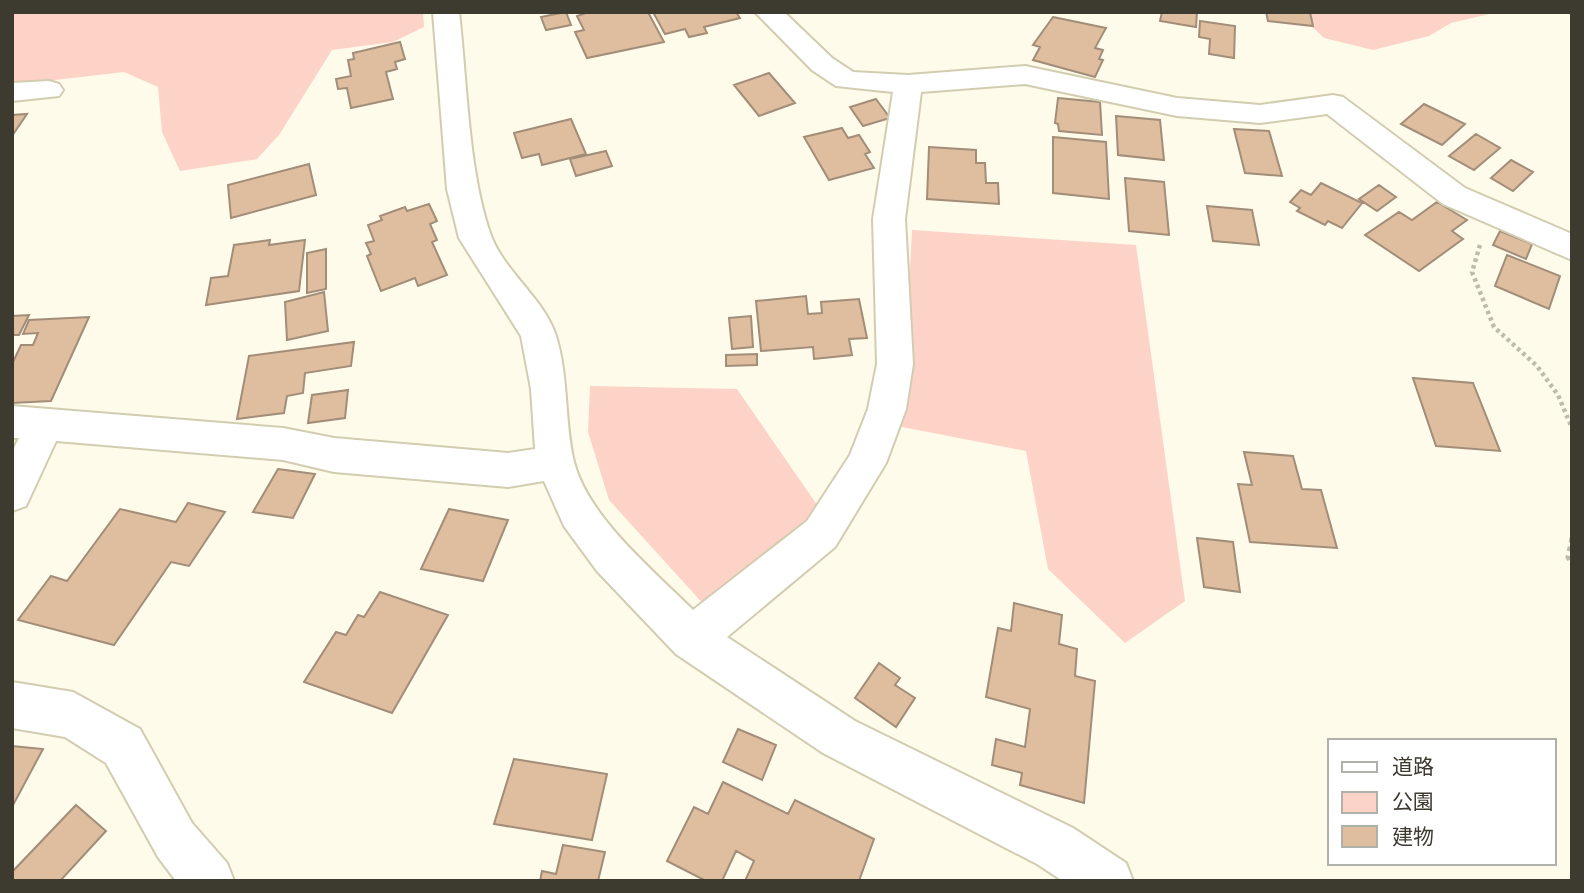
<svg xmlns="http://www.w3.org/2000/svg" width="1584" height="893" font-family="'Sofia Sans Condensed','Noto Sans JP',sans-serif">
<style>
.green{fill:#fdd3c8}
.building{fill:#debe9f;stroke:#a28d79;stroke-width:2}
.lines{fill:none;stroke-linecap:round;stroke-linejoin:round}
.minor-casing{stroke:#d2ccb0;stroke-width:4}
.path-far1{stroke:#bebbac;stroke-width:4.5;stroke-dasharray:3.5 3.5;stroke-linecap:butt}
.path{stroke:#bebbac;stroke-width:5;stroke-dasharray:4.5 4.5;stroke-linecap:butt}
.minor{fill:#fff;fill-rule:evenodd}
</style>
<rect width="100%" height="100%" fill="#fffbea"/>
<path class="green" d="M 12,12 L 423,12 L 424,27 L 393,42 L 332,50 L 279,135 L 257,159 L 180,171 L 162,132 L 158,87 L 124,72 L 12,85 Z
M 1302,12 L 1498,12 L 1451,23 L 1429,36 L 1373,50 L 1324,38 L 1305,20 Z
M 912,230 L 1136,245 L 1185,601 L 1125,643 L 1048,569 L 1026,451 L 902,427 Z
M 590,386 L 737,389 L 822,512 L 706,607 L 609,500 L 588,432 Z"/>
<path class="building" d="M 566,12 L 571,25 L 546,30 L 541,17 Z
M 648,12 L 664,42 L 587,58 L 575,32 L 584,30 L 577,16 L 589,12 Z
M 653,12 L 736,12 L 740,18 L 704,27 L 707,33 L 689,37 L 685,29 L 665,34 Z
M 1162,12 L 1197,12 L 1196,27 L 1160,21 Z
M 1266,12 L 1310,12 L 1313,26 L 1268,21 Z
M 1053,17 L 1106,28 L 1095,48 L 1103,50 L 1099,59 L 1103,60 L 1095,77 L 1033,60 L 1040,47 L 1033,45 Z
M 1200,21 L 1235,26 L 1234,58 L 1209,54 L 1210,39 L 1199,37 Z
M 400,42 L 405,59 L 395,62 L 397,69 L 386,72 L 393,99 L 351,108 L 347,88 L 338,89 L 336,79 L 351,76 L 348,60 L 354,59 L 353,53 Z
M 769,73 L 795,103 L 759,116 L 734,85 Z
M 1058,98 L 1100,102 L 1102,135 L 1059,131 L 1058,124 L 1055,123 Z
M 876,99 L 890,118 L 863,126 L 850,107 Z
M 1424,104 L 1465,124 L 1442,145 L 1401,124 Z
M 27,114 L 12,136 L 12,115 Z
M 1116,116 L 1160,120 L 1164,160 L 1118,155 Z
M 571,119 L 586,154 L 542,165 L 539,154 L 522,158 L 514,133 Z
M 842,128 L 848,138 L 859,135 L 870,152 L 865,154 L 874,168 L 829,180 L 804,137 Z
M 1234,129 L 1269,131 L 1282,176 L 1245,173 Z
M 1476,134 L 1500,148 L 1474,170 L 1449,156 Z
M 1053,137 L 1106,142 L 1109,199 L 1053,193 Z
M 929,147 L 976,150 L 976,163 L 985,163 L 986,183 L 998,183 L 999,204 L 927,199 Z
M 606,151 L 612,166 L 576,176 L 570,159 Z
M 1511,160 L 1533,172 L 1513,191 L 1491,178 Z
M 309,164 L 316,195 L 231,218 L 228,185 Z
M 1125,178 L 1164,182 L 1169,235 L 1129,231 Z
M 1321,183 L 1362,203 L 1342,228 L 1328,221 L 1325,225 L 1297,211 L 1300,208 L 1290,202 L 1301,190 L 1311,195 Z
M 1379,185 L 1396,197 L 1377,211 L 1359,199 Z
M 1437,202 L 1467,220 L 1452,231 L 1463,239 L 1419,271 L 1365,235 L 1399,212 L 1412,220 Z
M 429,204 L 437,221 L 430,224 L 437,240 L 432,242 L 447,275 L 418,286 L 415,278 L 381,291 L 367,256 L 371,254 L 366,243 L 374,241 L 368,225 L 382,220 L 380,216 L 405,207 L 407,211 Z
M 1207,206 L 1252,210 L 1259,245 L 1213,241 Z
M 1500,231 L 1532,244 L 1526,259 L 1493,245 Z
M 270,240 L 269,245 L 305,240 L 299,291 L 206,305 L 211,278 L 228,276 L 234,245 Z
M 326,249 L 326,289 L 307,293 L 307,253 Z
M 1507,255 L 1560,276 L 1549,309 L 1495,286 Z
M 324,292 L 328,331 L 287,340 L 285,302 Z
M 806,296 L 808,314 L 822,313 L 821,302 L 859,299 L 867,338 L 849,339 L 852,355 L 814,359 L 813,347 L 761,351 L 756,301 Z
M 29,315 L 19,335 L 12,335 L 12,316 Z
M 751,316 L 753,347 L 732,349 L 729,318 Z
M 89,317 L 51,401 L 12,403 L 12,364 L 21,345 L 33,345 L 38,333 L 23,334 L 29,320 Z
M 354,342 L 351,366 L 305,373 L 303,393 L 287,396 L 284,413 L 237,419 L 249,356 Z
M 757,354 L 757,365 L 726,366 L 726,355 Z
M 1413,378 L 1473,383 L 1500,451 L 1436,446 Z
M 348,390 L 345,418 L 308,423 L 312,395 Z
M 1244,452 L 1293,456 L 1302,489 L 1321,490 L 1337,548 L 1250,542 L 1238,484 L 1252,485 Z
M 278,469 L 315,474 L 293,518 L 253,512 Z
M 188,503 L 225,512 L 189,566 L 171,562 L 114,645 L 18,620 L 51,576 L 67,581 L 120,509 L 176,522 Z
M 449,509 L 508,520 L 483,581 L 421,569 Z
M 1197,538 L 1233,542 L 1240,592 L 1204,587 Z
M 380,592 L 448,615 L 392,713 L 304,682 L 336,632 L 346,635 L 358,615 L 364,617 Z
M 1014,603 L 1062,615 L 1059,644 L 1077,649 L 1075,676 L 1095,681 L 1084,803 L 1020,785 L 1022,773 L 992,765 L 996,739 L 1025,747 L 1030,709 L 986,697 L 998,628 L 1011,631 Z
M 879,663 L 900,678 L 895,685 L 915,698 L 896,727 L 855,698 Z
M 738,729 L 776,745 L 762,780 L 723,762 Z
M 12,746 L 43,749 L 12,807 Z
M 514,759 L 607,774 L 592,840 L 494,824 Z
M 723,782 L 788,814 L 795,800 L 874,839 L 859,881 L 745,881 L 754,861 L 736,851 L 722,881 L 706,881 L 667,861 L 694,807 L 708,814 Z
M 76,805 L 106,831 L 60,881 L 12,881 L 12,872 Z
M 563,845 L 605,852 L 598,881 L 540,881 L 542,871 L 556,874 Z"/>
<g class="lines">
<g class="minor-casing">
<path id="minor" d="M 433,12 L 459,12 C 467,81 468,169 490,233 C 503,271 544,298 556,336 C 569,378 564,421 574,462 C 588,517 654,571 693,610 L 807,521 L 850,455 L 868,409 L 877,364 L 873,219 L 893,92 L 836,86 L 812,70 L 755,12 L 784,12 L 832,58 L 853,72 L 908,75 L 1025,66 L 1177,98 L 1260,105 L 1333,95 L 1343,97 L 1465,188 L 1572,234 L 1572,260 L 1443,204 L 1327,114 L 1260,123 L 1177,116 L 1025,84 L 921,92 L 905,219 L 913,364 L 906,409 L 886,463 L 835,547 L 727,637 L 855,721 L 1073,828 L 1126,863 L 1133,881 L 1063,881 L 1037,864 L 823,753 L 676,654 L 597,571 L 564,526 L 544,481 L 508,487 L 334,472 L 283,460 L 56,441 L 26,506 L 12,511 L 12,452 L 19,438 L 12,438 L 12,406 L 283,428 L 334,438 L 508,453 L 535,449 L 531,389 L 521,336 L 459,238 L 447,189 Z
M 49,81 L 59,84 L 63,90 L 59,96 L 12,101 L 12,83 Z
M 12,682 L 73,692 L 140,729 L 192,823 L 227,863 L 234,881 L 176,881 L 158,857 L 106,763 L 65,737 L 12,728 Z"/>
</g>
<path class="path-far1" d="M 1480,245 L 1472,272 L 1494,327 L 1537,366 L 1558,395 L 1572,428"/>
<path class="path" d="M 1572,538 L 1568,557 L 1572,564"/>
<use href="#minor" class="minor"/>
</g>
<rect width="1584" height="893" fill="none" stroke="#3d3b30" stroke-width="28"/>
<rect x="1328" y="739" width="228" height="126" fill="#ffffff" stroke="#b1b1ac" stroke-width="2"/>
<rect x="1342" y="762" width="35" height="10" fill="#ffffff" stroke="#b1b1ac" stroke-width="2"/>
<text x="1392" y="774" font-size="21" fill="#3d3b30">道路</text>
<rect x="1342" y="792" width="35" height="21" fill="#fdd3c8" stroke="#b1b1ac" stroke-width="2"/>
<text x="1392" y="809" font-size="21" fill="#3d3b30">公園</text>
<rect x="1342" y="826" width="35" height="21" fill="#debe9f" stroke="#b1b1ac" stroke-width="2"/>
<text x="1392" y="844" font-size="21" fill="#3d3b30">建物</text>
</svg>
